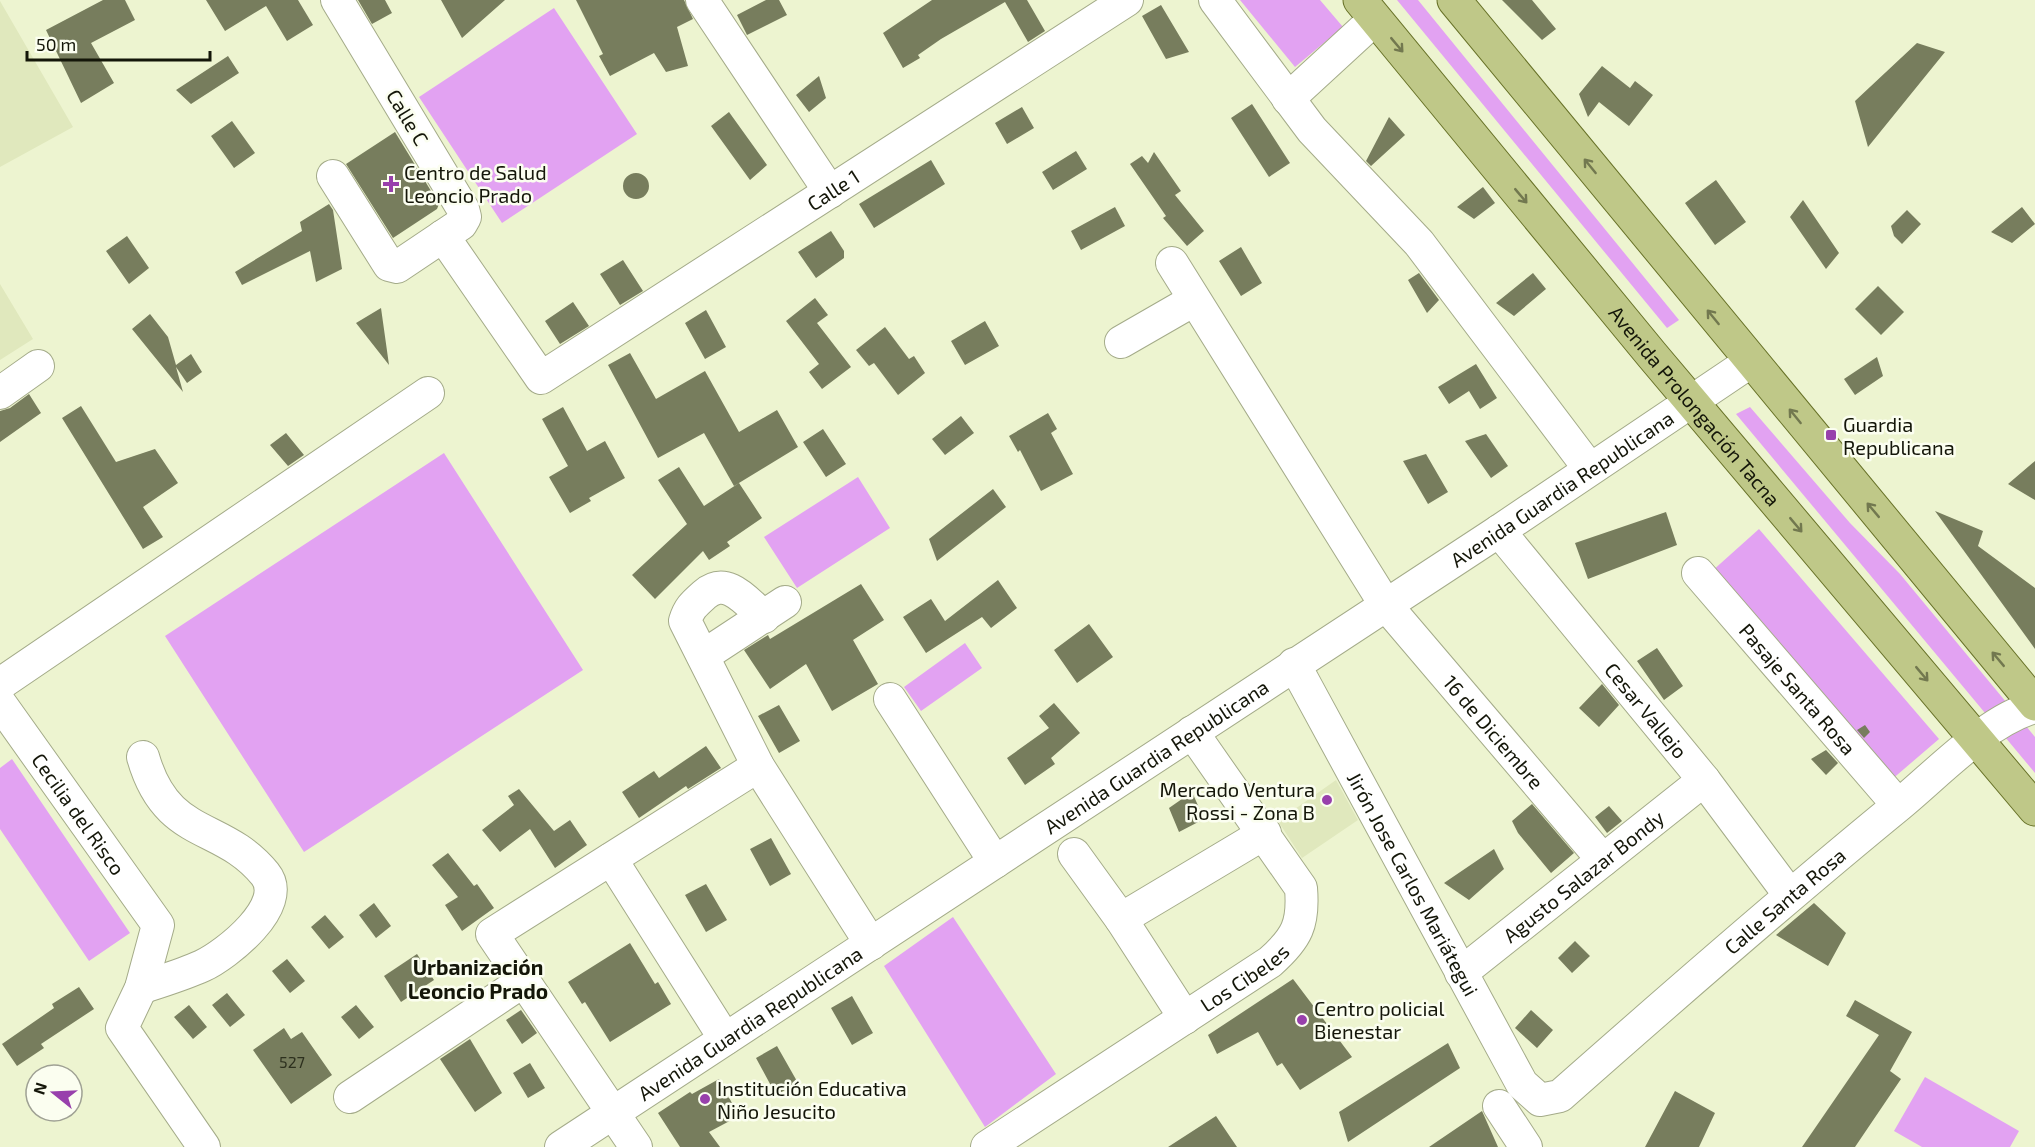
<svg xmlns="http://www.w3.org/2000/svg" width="2035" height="1147" font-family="'Exo 2',sans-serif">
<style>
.built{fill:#e0e8bd}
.green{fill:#e2a2f2}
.building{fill:#777d5d}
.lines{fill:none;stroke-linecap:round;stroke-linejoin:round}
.minor-casing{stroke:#a4ab89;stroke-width:34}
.major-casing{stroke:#687228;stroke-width:35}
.minor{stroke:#fff;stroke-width:32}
.major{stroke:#bfc888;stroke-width:33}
.oneway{stroke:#72784f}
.poi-dot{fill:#9840ac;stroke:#fbfef0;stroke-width:2}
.labels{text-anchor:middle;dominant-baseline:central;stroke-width:5;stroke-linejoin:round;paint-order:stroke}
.number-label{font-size:16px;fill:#2d301e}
.street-label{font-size:20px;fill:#141609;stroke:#fbfef0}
.poi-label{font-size:20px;fill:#141609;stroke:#fbfef0;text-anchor:start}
.neighbourhood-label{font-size:21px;font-weight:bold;fill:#141609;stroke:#fbfef0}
</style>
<rect width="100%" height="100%" fill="#edf4d0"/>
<path class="built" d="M 0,1 L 73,127 L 0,167 Z
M 0,284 L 33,339 L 0,360 Z
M 1336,780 L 1358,820 L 1302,858 L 1278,821 Z"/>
<path class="green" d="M 1240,0 L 1320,0 L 1343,27 L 1295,67 Z
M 1397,0 L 1418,0 L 1679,320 L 1667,328 Z
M 554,8 L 637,134 L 502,223 L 419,97 Z
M 1750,407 L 1850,523 L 1900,574 L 2035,737 L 2035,773 L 1736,414 Z
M 444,453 L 583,670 L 304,852 L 165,636 Z
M 858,477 L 890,528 L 797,588 L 764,537 Z
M 1759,529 L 1939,739 L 1890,781 L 1711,572 Z
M 965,643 L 982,668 L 921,711 L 904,687 Z
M 12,759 L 130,933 L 89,961 L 0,829 L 0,768 Z
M 953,917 L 1056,1074 L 985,1127 L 884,966 Z
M 1925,1077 L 2019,1131 L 2010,1147 L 1922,1147 L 1894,1131 Z"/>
<path class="building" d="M 103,0 L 125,0 L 135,20 L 91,43 L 114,83 L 81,103 L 46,30 Z
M 206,0 L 298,0 L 313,25 L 287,41 L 266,6 L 225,31 Z
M 358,0 L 385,0 L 392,13 L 372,24 Z
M 441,0 L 505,0 L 462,38 Z
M 576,0 L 684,0 L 693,19 L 677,27 L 688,66 L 666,72 L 654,53 L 610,76 L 599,56 L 603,54 Z
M 766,0 L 779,0 L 787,15 L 747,35 L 737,15 Z
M 932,0 L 1027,0 L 1045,31 L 1028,42 L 1005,2 L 941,39 L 918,55 L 920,58 L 903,68 L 883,33 Z
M 1502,0 L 1532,0 L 1556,29 L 1542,40 Z
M 1161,5 L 1189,52 L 1166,59 L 1142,16 Z
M 1917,43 L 1945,52 L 1868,147 L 1855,101 Z
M 228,56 L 239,73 L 191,104 L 176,90 Z
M 1602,66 L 1630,88 L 1635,81 L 1653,95 L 1629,126 L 1599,102 L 1588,117 L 1579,94 Z
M 819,76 L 826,98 L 809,112 L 796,95 Z
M 1252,104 L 1290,163 L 1269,177 L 1231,118 Z
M 1022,107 L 1034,128 L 1007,144 L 995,123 Z
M 729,112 L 767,165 L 750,180 L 711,126 Z
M 1389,117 L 1405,135 L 1371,166 L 1366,161 Z
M 232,121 L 255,153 L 234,168 L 211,136 Z
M 395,132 L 439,204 L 437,209 L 393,238 L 346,164 Z
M 1076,151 L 1087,169 L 1053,190 L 1042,172 Z
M 1154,152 L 1181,191 L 1175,195 L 1204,231 L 1187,246 L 1163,218 L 1166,216 L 1130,164 L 1142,156 L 1148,163 Z
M 931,160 L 945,184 L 874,228 L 859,204 Z
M623 186a13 13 0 1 1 26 0a13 13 0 1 1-26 0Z
M 1716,180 L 1746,222 L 1715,245 L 1685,203 Z
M 1483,187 L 1495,203 L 1474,219 L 1457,207 Z
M 1803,200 L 1839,253 L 1826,269 L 1790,217 Z
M 329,204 L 333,210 L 342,269 L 316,282 L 310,251 L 242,285 L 235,272 L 302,231 L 300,222 Z
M 1115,207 L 1125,226 L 1081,250 L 1071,231 Z
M 2022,207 L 2035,224 L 2012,243 L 1991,232 Z
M 1907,210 L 1921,224 L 1902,244 L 1894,236 L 1891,226 Z
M 831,231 L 844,251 L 844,258 L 816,278 L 798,252 Z
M 127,236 L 149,268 L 129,284 L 106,251 Z
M 1241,247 L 1262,283 L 1241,296 L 1219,261 Z
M 623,260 L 643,291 L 620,305 L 600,274 Z
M 1419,273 L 1439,300 L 1427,313 L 1408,280 Z
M 1533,273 L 1546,289 L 1514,316 L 1496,303 Z
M 1878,286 L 1904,312 L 1881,335 L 1855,309 Z
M 815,298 L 828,315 L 817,323 L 851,367 L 822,389 L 809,372 L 819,364 L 786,321 Z
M 573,302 L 589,326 L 560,344 L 545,321 Z
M 381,308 L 389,365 L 356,323 Z
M 706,310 L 726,347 L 705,359 L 685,323 Z
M 150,314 L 168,337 L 176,365 L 191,354 L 202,372 L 187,383 L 176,367 L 183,392 L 132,329 Z
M 985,321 L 999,346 L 965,365 L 951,341 Z
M 885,327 L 909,359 L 914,356 L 925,373 L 898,395 L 874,363 L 869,366 L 856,350 Z
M 630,353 L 656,399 L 705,371 L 739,432 L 777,410 L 798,447 L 734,486 L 704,433 L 658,458 L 608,365 Z
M 1877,357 L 1883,376 L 1855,395 L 1844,379 Z
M 1476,364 L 1497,398 L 1480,409 L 1469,391 L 1449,404 L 1438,387 Z
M 29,394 L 41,413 L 0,442 L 0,411 L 10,408 Z
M 81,406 L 116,462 L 155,449 L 178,483 L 143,507 L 163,537 L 143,549 L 62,418 Z
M 563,407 L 587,451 L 605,441 L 625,478 L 589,498 L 591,501 L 570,513 L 549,477 L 568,466 L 542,419 Z
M 1048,413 L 1057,429 L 1051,433 L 1073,474 L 1041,491 L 1020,450 L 1018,452 L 1009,436 Z
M 961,416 L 974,433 L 945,455 L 932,439 Z
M 823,429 L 846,464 L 826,477 L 803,442 Z
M 286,433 L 304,455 L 288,466 L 270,445 Z
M 1486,434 L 1508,466 L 1491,478 L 1465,441 Z
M 1426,454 L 1448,492 L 1428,504 L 1403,461 Z
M 2035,461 L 2035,500 L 2008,484 Z
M 679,467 L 704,506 L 739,483 L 762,518 L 727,542 L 730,546 L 709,560 L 703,551 L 655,599 L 632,575 L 687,524 L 658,480 Z
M 993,489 L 1006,507 L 937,561 L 929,539 Z
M 1935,511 L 1983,531 L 1978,546 L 2035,588 L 2035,649 Z
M 1666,512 L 1677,545 L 1588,579 L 1575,543 Z
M 998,580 L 1017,608 L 991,628 L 982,617 L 926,653 L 903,617 L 931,599 L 945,621 Z
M 861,584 L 884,620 L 853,640 L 878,684 L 832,711 L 806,664 L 770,689 L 744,650 L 768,635 L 770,639 Z
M 1089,624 L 1113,657 L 1077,683 L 1054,650 Z
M 1657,648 L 1683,686 L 1664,700 L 1637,661 Z
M 1602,684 L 1619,705 L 1599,727 L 1579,708 Z
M 1054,703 L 1080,733 L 1051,758 L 1055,764 L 1025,785 L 1007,758 L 1049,728 L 1039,716 Z
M 779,705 L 800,741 L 779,753 L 758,716 Z
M 1865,725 L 1870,732 L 1864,738 L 1857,730 Z
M 706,746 L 721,768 L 688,789 L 686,786 L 639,818 L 622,792 L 654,771 L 659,778 Z
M 1826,750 L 1838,763 L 1826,775 L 1811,759 Z
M 519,789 L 554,831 L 570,820 L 587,845 L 555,868 L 530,829 L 500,852 L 482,830 L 514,805 L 508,796 Z
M 1192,792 L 1204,819 L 1179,832 L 1169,808 Z
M 1532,804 L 1574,853 L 1551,873 L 1518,833 L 1512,821 Z
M 1609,806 L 1622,821 L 1607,833 L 1595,817 Z
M 771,838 L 791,874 L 770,886 L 750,849 Z
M 1494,849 L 1504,869 L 1469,900 L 1444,883 Z
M 448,853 L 474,886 L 477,884 L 494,908 L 462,931 L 445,905 L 458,897 L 432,865 Z
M 706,884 L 727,920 L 706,932 L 685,895 Z
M 374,903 L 391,926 L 376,938 L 359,915 Z
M 1814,903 L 1846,933 L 1828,966 L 1776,935 Z
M 325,915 L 344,937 L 329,949 L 311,927 Z
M 1575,941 L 1590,956 L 1572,973 L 1558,958 Z
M 630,943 L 655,984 L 658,982 L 671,1004 L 610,1042 L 585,1002 L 582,1004 L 568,982 Z
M 417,954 L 434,980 L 401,1002 L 384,976 Z
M 287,959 L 305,981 L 290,993 L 272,971 Z
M 1293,979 L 1352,1057 L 1300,1090 L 1282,1063 L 1277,1066 L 1258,1032 L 1217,1054 L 1208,1035 Z
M 79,987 L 94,1009 L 41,1044 L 44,1048 L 17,1066 L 2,1044 L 54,1008 L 52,1004 Z
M 227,993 L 245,1015 L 230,1027 L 212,1005 Z
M 852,996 L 873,1033 L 852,1045 L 831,1008 Z
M 1855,1000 L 1912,1032 L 1890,1071 L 1901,1079 L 1855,1147 L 1802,1147 L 1879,1035 L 1846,1016 Z
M 189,1005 L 207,1027 L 193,1039 L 174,1017 Z
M 356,1005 L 374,1027 L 359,1039 L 341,1017 Z
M 521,1010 L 537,1033 L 522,1044 L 506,1020 Z
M 1531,1010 L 1553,1030 L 1537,1048 L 1515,1028 Z
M 284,1028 L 291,1039 L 302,1032 L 332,1075 L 291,1104 L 253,1050 Z
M 470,1039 L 502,1093 L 475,1112 L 440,1059 Z
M 1448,1043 L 1460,1068 L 1348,1142 L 1339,1112 Z
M 777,1046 L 798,1083 L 776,1095 L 756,1058 Z
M 530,1063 L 545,1088 L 528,1098 L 513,1073 Z
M 719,1079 L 739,1116 L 709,1132 L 720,1147 L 680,1147 L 658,1113 L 690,1092 L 692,1094 Z
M 1675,1091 L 1715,1113 L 1699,1147 L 1645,1147 Z
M 1482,1111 L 1498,1147 L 1429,1147 Z
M 1216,1116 L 1237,1147 L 1168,1147 Z"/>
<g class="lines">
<g class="minor-casing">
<g id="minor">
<path d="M 702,0 L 830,192"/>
<path d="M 1215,0 L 1312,130 L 1419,243 L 1589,468"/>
<path d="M 1288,99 L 1375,19"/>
<path d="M 333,176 L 389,265 L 397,267 L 461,224 L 465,217 L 463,209 L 337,0"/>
<path id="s1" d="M 443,236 L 541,378 L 1127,0"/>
<path id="s2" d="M 1172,263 L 1385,604 L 1603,860"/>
<path d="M 1121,342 L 1194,300"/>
<path d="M 0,393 L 38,366"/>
<path id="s3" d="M 1499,531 L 1704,780 L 1789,894"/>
<path id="s4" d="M 1698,573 L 1898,805"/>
<path d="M 764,617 C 746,601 727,575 704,595 C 694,604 689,608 685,621 L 758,766 L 871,944"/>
<path d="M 703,656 L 785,602"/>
<path id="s5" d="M 1294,664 L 1522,1084 L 1540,1100 L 1560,1096 C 1672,997 1784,899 1899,805 C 1937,774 1987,720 2035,707"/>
<path d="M 0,684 L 428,393"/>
<path d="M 890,699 L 995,862"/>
<path id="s6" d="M 0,703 L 158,925 L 141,988 L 122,1028 L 204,1147"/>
<path d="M 1074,854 L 1121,919 L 1265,833"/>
<path d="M 611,859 L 725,1039"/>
<path d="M 1121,919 L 1185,1018"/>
<path id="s7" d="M 1461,973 L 1704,780"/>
<path d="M 141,988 C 161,981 182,975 202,966 C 226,955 290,905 265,874 C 222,821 167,841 143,757"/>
<path d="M 350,1097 L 522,982"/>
<path d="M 1499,1106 L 1526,1147"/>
<path id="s8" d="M 561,1147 L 1499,531 L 1750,362"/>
<path d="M 636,1147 L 492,934 L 758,766"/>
<path id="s9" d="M 987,1147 L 1270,962 C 1297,938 1304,924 1301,888 L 1192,732"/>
</g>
</g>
<g class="major-casing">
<g id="major">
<path id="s10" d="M 1360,0 L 1652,355 L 2035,809"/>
<path d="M 1454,0 L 2035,704"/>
</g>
</g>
<use href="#minor" class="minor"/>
<use href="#major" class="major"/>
</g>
<defs><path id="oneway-shaft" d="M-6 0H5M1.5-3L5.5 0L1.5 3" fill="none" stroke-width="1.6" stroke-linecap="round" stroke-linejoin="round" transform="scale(1.5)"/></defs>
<g class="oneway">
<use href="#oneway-shaft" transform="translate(1397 45) rotate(50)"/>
<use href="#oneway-shaft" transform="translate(1590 166) rotate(-129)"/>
<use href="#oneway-shaft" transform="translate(1521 196) rotate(50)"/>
<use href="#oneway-shaft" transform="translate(1713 317) rotate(-129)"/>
<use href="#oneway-shaft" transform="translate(1795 416) rotate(-129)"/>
<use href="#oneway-shaft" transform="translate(1873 510) rotate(-130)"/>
<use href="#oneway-shaft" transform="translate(1796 525) rotate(50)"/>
<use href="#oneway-shaft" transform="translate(1998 659) rotate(-130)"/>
<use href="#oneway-shaft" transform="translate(1922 674) rotate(50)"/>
</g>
<g class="poi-dot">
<path d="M388 175h6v6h6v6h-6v6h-6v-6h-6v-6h6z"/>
<rect x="1825" y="429" width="12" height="12" rx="3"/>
<circle cx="1327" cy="800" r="6"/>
<circle cx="1302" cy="1020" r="6"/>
<circle cx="705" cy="1099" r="6"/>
</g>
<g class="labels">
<g class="number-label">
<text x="292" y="1061">527</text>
</g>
<g class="street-label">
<text transform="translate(408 117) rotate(59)">Calle C</text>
<text stroke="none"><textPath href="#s1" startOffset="520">Calle 1</textPath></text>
<text stroke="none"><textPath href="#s10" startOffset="526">Avenida Prolongación Tacna</textPath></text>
<text stroke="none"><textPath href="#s8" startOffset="1198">Avenida Guardia Republicana</textPath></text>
<text stroke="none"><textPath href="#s4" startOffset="153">Pasaje Santa Rosa</textPath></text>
<text stroke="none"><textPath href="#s3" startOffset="232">Cesar Vallejo</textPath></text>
<text stroke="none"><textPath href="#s2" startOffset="570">16 de Diciembre</textPath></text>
<text stroke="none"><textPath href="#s8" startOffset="712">Avenida Guardia Republicana</textPath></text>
<text stroke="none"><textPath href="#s6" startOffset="136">Cecilia del Risco</textPath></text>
<text stroke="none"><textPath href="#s7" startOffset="156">Agusto Salazar Bondy</textPath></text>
<text stroke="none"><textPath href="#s5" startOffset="250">Jirón Jose Carlos Mariátegui</textPath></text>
<text stroke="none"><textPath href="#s5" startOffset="820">Calle Santa Rosa</textPath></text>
<text stroke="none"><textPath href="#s9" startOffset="308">Los Cibeles</textPath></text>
<text stroke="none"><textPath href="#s8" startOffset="226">Avenida Guardia Republicana</textPath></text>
</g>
<g class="poi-label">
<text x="404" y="172">Centro de Salud<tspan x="404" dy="23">Leoncio Prado</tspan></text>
<text x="1843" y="424">Guardia<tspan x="1843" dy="23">Republicana</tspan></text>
<text x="1315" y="789" text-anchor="end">Mercado Ventura<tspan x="1315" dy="23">Rossi - Zona B</tspan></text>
<text x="1314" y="1008">Centro policial<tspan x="1314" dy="23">Bienestar</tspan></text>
<text x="717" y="1088">Institución Educativa<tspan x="717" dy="23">Niño Jesucito</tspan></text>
</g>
<g class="neighbourhood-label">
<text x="478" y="966">Urbanización<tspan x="478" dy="24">Leoncio Prado</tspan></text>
</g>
</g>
<g transform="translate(54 1093) rotate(288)"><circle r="28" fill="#fbfef0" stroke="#9fa194" stroke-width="1.5"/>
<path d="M0-4.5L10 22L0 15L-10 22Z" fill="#9840ac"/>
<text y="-9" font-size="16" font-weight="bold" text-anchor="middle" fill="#141609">N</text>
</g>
<path d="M27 51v9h183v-9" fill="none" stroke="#141609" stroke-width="3"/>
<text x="36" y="51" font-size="18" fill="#141609" stroke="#fbfef0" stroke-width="4.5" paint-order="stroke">50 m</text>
</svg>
